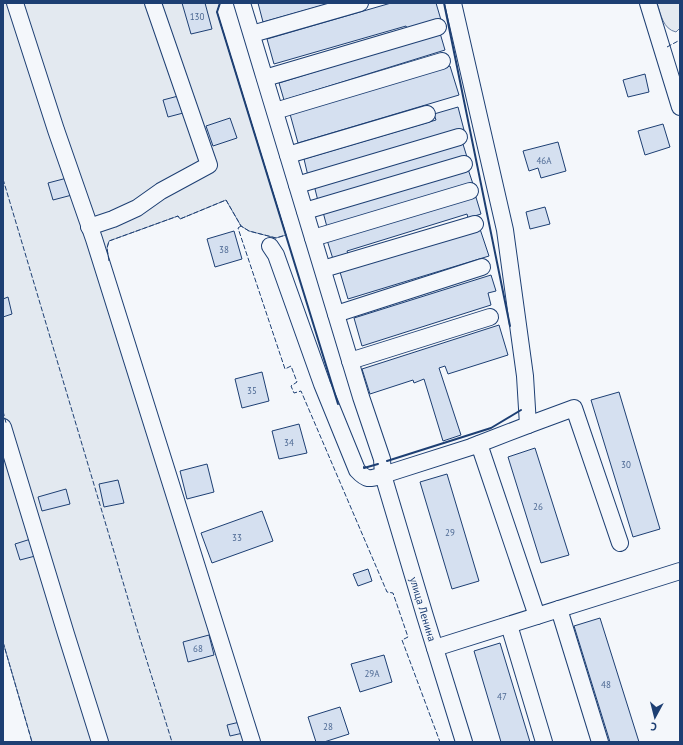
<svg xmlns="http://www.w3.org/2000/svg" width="683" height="745" font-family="'PT Sans',sans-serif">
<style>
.green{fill:#e3e9f0;stroke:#687fa3}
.building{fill:#d5e0f0;stroke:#1d3f73}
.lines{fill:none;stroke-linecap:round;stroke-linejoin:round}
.minor-casing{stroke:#1d3f73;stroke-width:18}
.minor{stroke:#f4f7fb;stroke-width:16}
.fence{stroke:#1d3f73;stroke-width:1;stroke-dasharray:5 2;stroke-linecap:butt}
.wall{stroke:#1d3f73;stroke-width:2}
.labels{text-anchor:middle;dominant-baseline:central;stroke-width:3;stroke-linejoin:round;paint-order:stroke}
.number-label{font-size:9px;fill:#4b6792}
.street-label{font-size:11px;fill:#1d3f73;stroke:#f4f7fb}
</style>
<rect width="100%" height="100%" fill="#f4f7fb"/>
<path class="green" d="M 3,3 L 220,3 L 217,12 L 286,235 L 276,238 L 249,231 L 241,226 L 226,200 L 180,219 L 178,216 L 109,241 L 107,248 L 110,270 L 258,742 L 32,742 L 3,642 Z
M 657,3 L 680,3 L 680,28 L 676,32 C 663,29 661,15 657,3 Z"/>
<path class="building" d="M 182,3 L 205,3 L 212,29 L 191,34 Z
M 258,3 L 331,3 L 263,22 Z
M 391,3 L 436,3 L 441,20 L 407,28 L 406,26 L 274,64 L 267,39 Z
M 440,33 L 445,50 L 284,100 L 279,83 Z
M 450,66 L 459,95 L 298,143 L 290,114 Z
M 645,74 L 649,92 L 628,97 L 623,80 Z
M 182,95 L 187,112 L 168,117 L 163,100 Z
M 458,107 L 464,130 L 308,176 L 304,159 L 436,120 L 434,114 Z
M 230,118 L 237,138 L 213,146 L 206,126 Z
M 663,124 L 670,147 L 645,155 L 638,131 Z
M 462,141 L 467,157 L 318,201 L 314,185 Z
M 558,142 L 566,171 L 541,178 L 538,168 L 529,171 L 523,151 Z
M 468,169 L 473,184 L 327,227 L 323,212 Z
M 67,178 L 72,195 L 53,200 L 48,183 Z
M 475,194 L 481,214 L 468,218 L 467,214 L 347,251 L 348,254 L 333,259 L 327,240 Z
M 545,207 L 550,224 L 530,229 L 526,212 Z
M 480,229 L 489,256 L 348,299 L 340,272 Z
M 234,231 L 242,259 L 215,267 L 207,239 Z
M 491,275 L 496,291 L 488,293 L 491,305 L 362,346 L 354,318 Z
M 8,297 L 12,314 L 3,317 L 3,299 Z
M 499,325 L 508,355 L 448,374 L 445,366 L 439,368 L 461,435 L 443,441 L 424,379 L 414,383 L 413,380 L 370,394 L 362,369 Z
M 262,372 L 269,401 L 242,408 L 235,379 Z
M 619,392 L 660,529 L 633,537 L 591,400 Z
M 299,424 L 307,453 L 279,459 L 272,431 Z
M 535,448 L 569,555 L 541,563 L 508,457 Z
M 207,464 L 214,492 L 187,499 L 180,471 Z
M 447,474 L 479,581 L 452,589 L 420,482 Z
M 118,480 L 124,503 L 104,507 L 99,484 Z
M 66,489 L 70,504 L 42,511 L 38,497 Z
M 262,511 L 273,541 L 212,563 L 201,533 Z
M 34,538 L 39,555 L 20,560 L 15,544 Z
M 368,569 L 372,581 L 358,586 L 353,574 Z
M 600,618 L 639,742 L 610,742 L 574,626 Z
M 209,635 L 214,655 L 188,662 L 183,642 Z
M 500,643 L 530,742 L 501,742 L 474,651 Z
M 384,655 L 392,682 L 360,692 L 351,664 Z
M 340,707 L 349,734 L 324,742 L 316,742 L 308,717 Z
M 240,722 L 243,733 L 230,736 L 227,725 Z"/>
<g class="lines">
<g class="minor-casing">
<g id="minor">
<path d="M 15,3 L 56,130 L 94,239 L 252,742"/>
<path id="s1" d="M 242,3 L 361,397 L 382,459 L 383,475 L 425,616 L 464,742"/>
<path d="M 648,3 L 680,107"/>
<path d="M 252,34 L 360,3"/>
<path d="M 265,78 L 438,27"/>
<path d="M 275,111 L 442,61"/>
<path d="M 288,155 L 427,114"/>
<path d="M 297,185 L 459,137"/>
<path d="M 305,211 L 464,164"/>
<path d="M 89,227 L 113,219 L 137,208 L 161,191 L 209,165 L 153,3"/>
<path d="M 313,238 L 470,191"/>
<path d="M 270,246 L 276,255 L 322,384 L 357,470 C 367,481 370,479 383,475 L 471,447 L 528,425 L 525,376 L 505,230 L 453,3"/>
<path d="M 323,269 L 475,224"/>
<path d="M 336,314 L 482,267"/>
<path d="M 350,361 L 490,317"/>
<path d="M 528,425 L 574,408 L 620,543"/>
<path d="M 3,427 L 66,634 L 100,742"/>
<path d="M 479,444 L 537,616"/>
<path d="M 559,609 L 600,742"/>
<path d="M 509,625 L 544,742"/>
<path d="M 435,648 L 680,571"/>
</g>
</g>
<use href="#minor" class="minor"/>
<path class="fence" d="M 667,47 L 680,40
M 3,179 L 137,629 L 172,742
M 241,226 L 238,228 L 285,369 L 291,366 L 297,382 L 291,386 L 294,393 L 301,391 L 387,592 L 393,593 L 408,637 L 402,640 L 440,742
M 109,261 L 107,248 L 109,241 L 178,216 L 180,219 L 226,200 L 241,226 L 249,231 L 276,238 L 286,235 L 217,12 L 220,3
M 3,411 L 6,423
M 3,642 L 32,742"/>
<path class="wall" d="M 220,3 L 217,12 L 338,404
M 444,3 L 510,326
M 387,461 L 491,428 L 521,410
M 364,467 L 364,468 L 378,464"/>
</g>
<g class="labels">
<g class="number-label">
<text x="197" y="16">130</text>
<text x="544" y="160">46А</text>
<text x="224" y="249">38</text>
<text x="252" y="390">35</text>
<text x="289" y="442">34</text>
<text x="626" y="464">30</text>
<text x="538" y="506">26</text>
<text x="450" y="532">29</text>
<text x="237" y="537">33</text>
<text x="198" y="648">68</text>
<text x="372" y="673">29А</text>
<text x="606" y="684">48</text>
<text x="502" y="696">47</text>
<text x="328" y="726">28</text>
</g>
<g class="street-label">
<text stroke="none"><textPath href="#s1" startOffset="633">улица Ленина</textPath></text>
</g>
</g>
<rect width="683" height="745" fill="none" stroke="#1d3f73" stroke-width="8"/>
<g transform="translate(655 717) rotate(187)" stroke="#f4f7fb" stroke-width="3" paint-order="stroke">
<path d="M0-3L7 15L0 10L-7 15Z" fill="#1d3f73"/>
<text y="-6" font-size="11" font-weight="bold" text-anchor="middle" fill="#1d3f73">С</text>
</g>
</svg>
